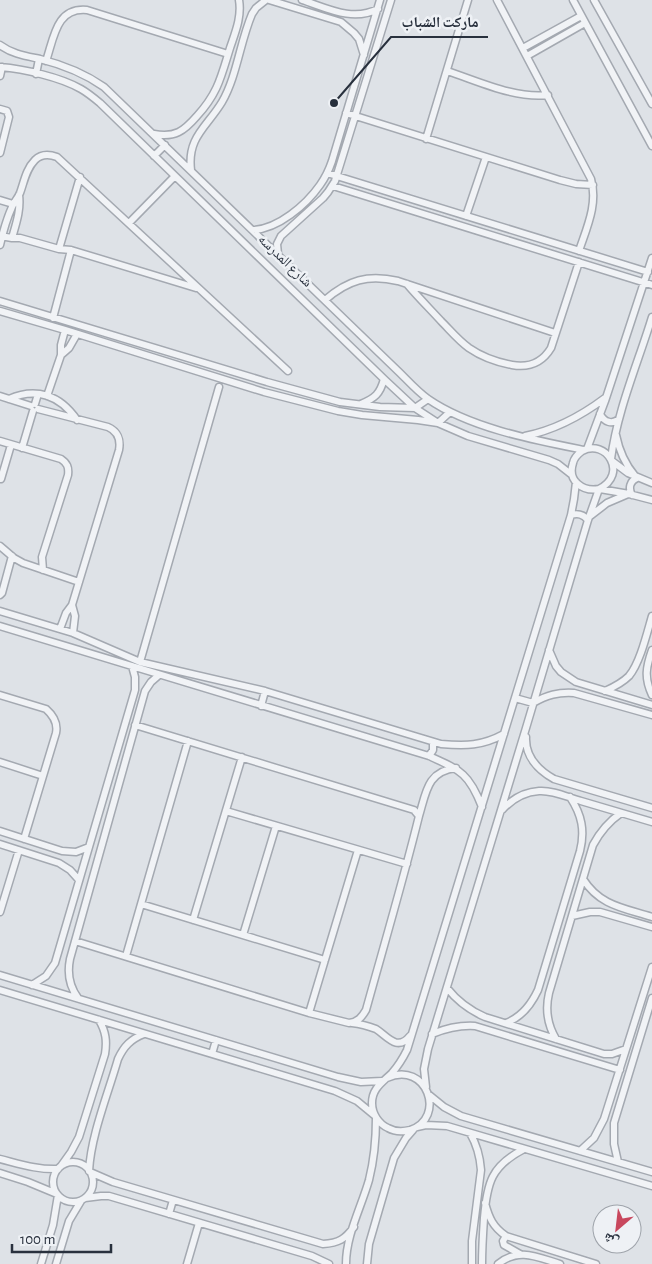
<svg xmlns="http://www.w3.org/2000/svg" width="652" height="1264" font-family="'Alegreya Sans','Noto Naskh Arabic',sans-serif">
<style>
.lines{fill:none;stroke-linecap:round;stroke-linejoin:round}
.street-casing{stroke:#a4a9b1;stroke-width:9}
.street{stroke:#f1f3f6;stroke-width:6}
.labels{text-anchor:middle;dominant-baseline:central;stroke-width:5;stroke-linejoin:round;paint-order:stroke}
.street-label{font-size:14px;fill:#28303d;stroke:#eef1f5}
.leader{fill:none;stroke:#28303d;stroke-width:2}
.callout-dot{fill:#28303d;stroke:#eef1f5;stroke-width:2}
.callout-label{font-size:15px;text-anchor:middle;font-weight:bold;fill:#28303d;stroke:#eef1f5;stroke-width:5;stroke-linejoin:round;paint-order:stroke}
</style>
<rect width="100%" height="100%" fill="#dee2e7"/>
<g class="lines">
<g class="street-casing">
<path id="street" d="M 269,0 L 341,22 L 354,33 L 359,39 L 364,55
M 302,0 C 327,8 352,22 378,9
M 497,0 L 591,179 C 598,204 587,227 579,251
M 573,0 L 652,146
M 594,0 L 652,104
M 0,45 C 12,54 26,56 40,59 C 64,65 84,73 104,87 L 400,373 C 409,382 418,392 428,399 C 470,428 534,440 584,450
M 523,48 L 581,16
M 527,56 L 585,23
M 46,61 C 54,38 56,7 87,10 L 228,54
M 0,67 C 24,69 60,77 81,89 C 88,93 94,98 100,103 L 385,380 L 415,408 L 438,423 L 468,436 L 549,460 L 558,464 L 572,475
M 447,71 C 478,81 515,99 548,95
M 36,74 L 39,59
M 0,76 L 2,67
M 0,109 L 7,111 L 9,117 L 0,153
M 346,113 L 560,180 L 576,184 L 593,185
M 154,134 C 175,138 184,131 197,116 C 218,93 221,77 230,48 C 235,33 242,17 239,0
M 426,139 L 468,0
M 154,156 L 165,145
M 191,170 C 187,137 207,127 222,102 C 237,76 240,42 252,14 L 256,8 L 266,0
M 327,173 L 648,272
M 333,186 L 652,285
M 0,200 L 13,204
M 466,216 L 486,157
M 129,223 L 175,176
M 253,230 C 278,229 306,205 320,185 C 325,178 329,170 332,161 L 380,0
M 0,236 L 12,238 L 20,238 L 59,249 L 71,250 L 196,288
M 12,238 C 16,224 21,210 19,195
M 0,245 C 3,232 7,218 12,207 C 14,202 18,198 20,193 C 24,182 26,169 35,160 C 41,154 49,154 57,157 L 288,371
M 59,249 L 80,177
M 278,254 L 277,244 L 281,236 L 323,198 L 328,192 L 335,181 L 391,0
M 407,284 C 418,297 430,309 441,321 C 450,330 458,340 469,348 C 482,357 496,362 512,365 C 529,368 542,363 551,348 L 579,262
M 325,300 C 348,280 368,274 398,281 L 555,333
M 0,301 L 267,382 L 340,402 L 380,407 L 415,408 L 428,399
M 0,311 L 65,330 L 264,392 L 338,411 L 362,415 L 418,420 L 438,423 L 450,412
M 53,318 L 71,250
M 61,355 L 69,348 L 77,334
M 0,396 L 31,406
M 47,396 L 61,355 L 61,345 L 65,330
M 9,399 C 36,387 60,395 77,420
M 35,404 L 38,394
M 361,404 C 375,398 380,394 384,379
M 38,409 L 108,427 C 117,431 121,439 119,450 L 72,605 L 66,613 L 60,629
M 600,414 C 604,422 612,425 619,419
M 616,435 C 619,450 625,464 635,476
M 525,436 C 555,430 581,416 605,398
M 0,441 L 61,459 C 67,463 69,467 68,475 L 42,557 L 43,570
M 22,448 L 33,411
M 587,449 L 605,401 L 652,258
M 611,459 C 617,411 638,363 652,317
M 612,461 L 628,473 L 652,483
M 1,479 L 11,445
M 600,489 L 629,494 L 652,500
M 632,495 C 628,488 630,481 637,478
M 571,515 C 578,513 583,514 588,520
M 589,517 L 607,503 L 628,494
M 0,546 L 14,558 L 23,563 L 79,582
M 0,595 L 2,593 L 12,556
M 72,605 L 75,616 L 73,633
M 0,611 L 73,633 L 140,662 L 265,691 L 441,744 C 466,746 482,746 504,734
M 0,626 L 429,756 C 460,770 469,773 482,807
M 549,650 L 556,666 L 561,672 L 576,682 L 652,705
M 652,650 C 646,667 644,678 652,695
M 140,662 L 219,387
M 605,691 C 614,687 622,683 629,676 C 640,663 647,633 652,616
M 0,695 L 46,709 C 54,716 58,723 56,733 L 24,839
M 515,698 L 533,703 C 547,695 558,692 574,693 L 652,715
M 261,706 L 265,691
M 526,737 C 525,756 538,770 554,779 L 652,808
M 429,756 L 433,750 L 433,742
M 0,762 L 43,776
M 502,810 C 512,799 524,792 539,791 C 553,790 567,797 581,801 C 604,808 628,815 652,822
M 226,811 L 407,864
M 419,816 C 426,793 427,771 456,768
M 0,831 L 62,851 L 76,852 L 89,847
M 0,844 L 59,863 L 70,870 L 79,880
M 583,879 C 600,906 624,908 652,917
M 141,904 L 325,960
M 0,912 L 19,850
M 572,916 L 590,912 L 600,912 L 652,927
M 193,920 L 242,757
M 243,935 L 276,826
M 75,941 L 309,1013 L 349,1023 C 358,1022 362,1017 366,1010 C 384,945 403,881 419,816 L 414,810 L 135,725
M 126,956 L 188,741
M 0,975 L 338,1077 L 361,1082 L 382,1081
M 32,985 L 46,976 L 55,963 L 135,690 L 135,677 L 132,666
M 447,988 C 458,1002 469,1010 485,1017 L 604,1054 L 612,1054 L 626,1049
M 0,990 L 335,1091 L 357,1101 L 374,1115
M 78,998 C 69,986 67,974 70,959 L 145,691 L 151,682 L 159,675
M 309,1013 L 358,850
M 352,1023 C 361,1024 368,1026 376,1029 C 387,1036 397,1052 410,1036
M 506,1023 C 522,1017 531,1005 538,990 L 580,851 C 585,831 582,815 570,797
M 432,1034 C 447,1028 460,1025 475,1026 L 620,1070
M 556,1039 C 547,1024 545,1010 549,993 L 593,845 C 600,832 608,822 621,813
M 212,1054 L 216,1040
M 387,1078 C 427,1060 447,1118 410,1130 C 402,1132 395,1132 388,1128 C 379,1124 372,1114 372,1103 C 372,1088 383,1082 392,1073 C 398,1066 403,1058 407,1050 L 571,515 L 574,499 L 576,482
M 426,1087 L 424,1069 L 428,1049 L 526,728 L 588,520 L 599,489 C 629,474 606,438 582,451 C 578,454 574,458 573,463 C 567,481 583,492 599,489
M 428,1094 L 444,1107 L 461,1116 L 652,1172
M 417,1127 L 426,1125 L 447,1126 L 652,1186
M 470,1133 C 477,1145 480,1156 481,1170 L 472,1241 L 472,1264
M 580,1151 L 594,1138 L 604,1119 L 652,967
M 0,1159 C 20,1164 38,1170 58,1169
M 618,1162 L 614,1144 L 614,1123 L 652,998
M53 1182a20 20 0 1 1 40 0a20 20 0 1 1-40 0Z
M 61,1166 L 71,1152 L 79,1137 L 105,1054 C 107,1041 106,1032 99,1020
M 89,1171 C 91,1135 108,1094 118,1059 C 124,1046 131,1039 144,1034
M 90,1172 L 113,1182 L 323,1244 C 339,1243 345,1239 354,1227
M 0,1173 L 28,1182 L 57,1194
M 85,1198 L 101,1196 L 109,1196 L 312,1256 L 329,1264
M 485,1203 C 489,1218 493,1227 506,1236 L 596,1264
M 169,1214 L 173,1200
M 506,1236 L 503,1241 L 504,1245 L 520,1254
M 41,1264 L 53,1225 L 58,1195
M 56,1264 L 69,1221 L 81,1201
M 187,1264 L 199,1223
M 346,1264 C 346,1235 361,1208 369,1180 C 374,1160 376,1140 376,1118
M 367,1264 L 369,1244 L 394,1158 L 406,1138 L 413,1130
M 482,1264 C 482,1248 483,1233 484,1218 C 487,1183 491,1166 524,1149
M 498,1264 C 519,1247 537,1257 560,1264"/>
</g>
<use href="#street" class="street"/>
</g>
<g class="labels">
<g class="street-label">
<text transform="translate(285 261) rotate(44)">شارع المدرسه</text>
</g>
</g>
<path class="leader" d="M334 103L391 37H488"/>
<circle class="callout-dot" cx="334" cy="103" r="5"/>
<g class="callout-label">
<text x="440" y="27">ماركت الشباب</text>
</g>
<g transform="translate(617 1229) rotate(208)"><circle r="24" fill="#eef1f5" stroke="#9fa4ab"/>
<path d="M0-4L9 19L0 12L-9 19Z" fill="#c8475d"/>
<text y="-8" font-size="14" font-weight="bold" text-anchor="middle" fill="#28303d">ش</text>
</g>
<path d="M12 1244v8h99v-8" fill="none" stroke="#28303d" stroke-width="2.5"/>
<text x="20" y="1244" font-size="15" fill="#28303d" stroke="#eef1f5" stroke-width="4" paint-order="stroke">100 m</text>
</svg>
